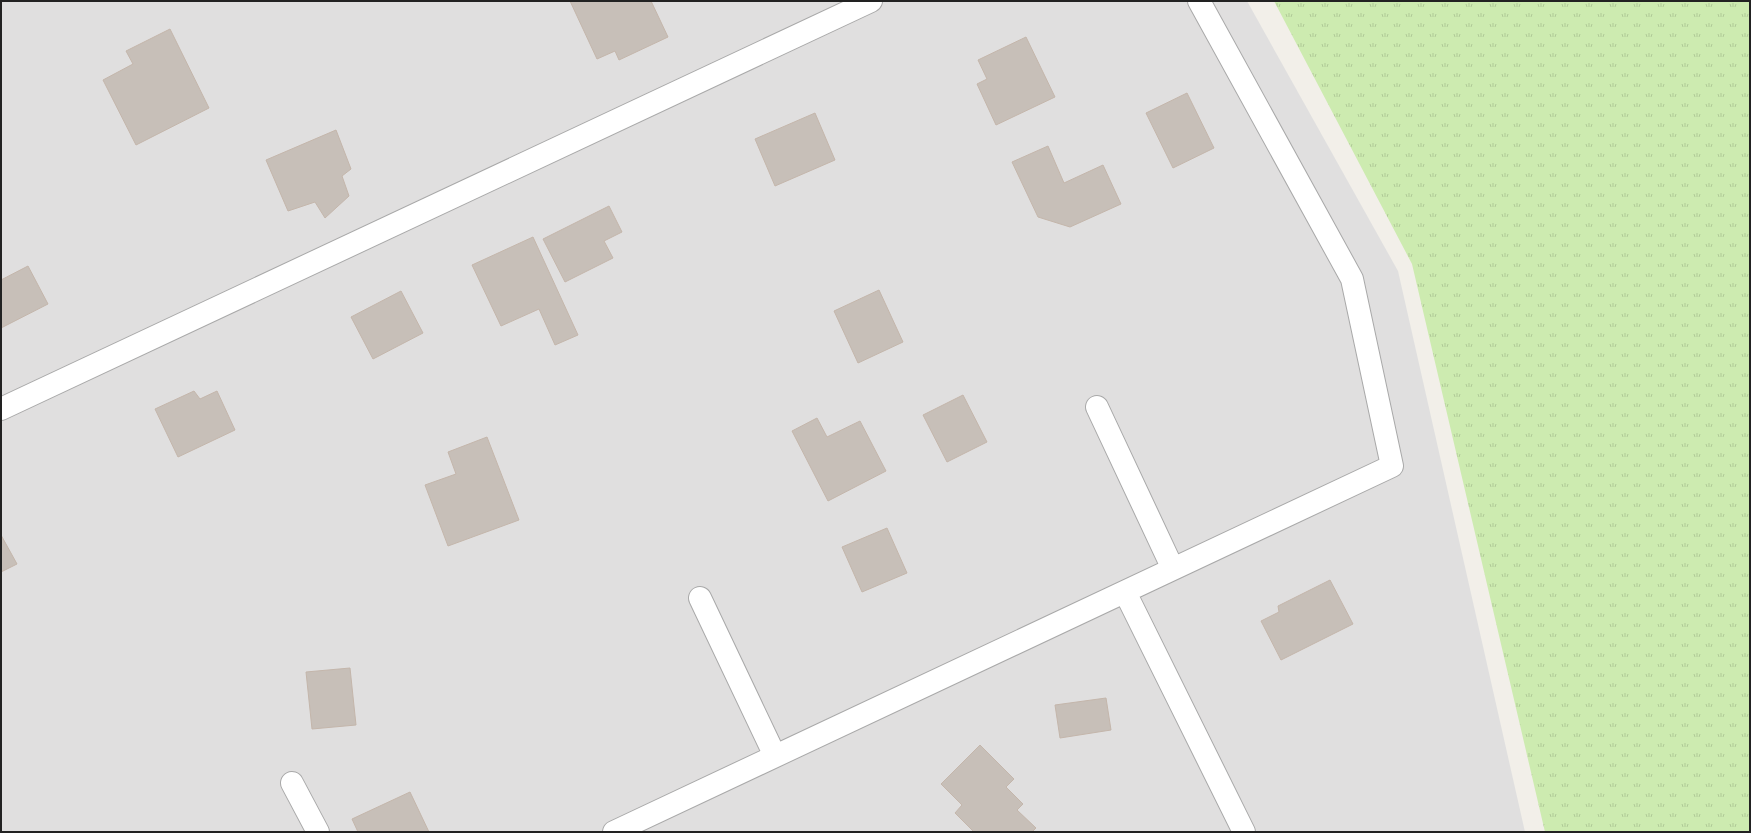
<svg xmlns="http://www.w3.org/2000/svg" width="1751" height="833" font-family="'DejaVu Sans',sans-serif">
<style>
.residential{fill:#e0dfdf}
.grass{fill:url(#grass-tufts)}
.building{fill:#c7bfb8;stroke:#c4b6ab}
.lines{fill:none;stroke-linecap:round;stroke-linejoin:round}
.minor-casing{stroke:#a9a9a9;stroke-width:24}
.minor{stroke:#fff;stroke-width:22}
</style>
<defs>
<pattern id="grass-tufts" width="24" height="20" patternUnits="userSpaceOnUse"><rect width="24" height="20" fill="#cdebb0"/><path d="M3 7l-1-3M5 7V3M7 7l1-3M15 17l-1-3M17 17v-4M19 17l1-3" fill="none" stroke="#b0c997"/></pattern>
</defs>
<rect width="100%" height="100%" fill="#f2efe9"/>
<path class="residential" d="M 1,1 L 1247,1 L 1398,271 L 1525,832 L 1,832 Z"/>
<path class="grass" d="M 1274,1 L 1750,1 L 1750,832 L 1545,832 L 1412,264 Z"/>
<path class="building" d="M 570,1 L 651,1 L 668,37 L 619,60 L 615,51 L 597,59 Z
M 170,29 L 209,108 L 136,145 L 103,80 L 133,64 L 126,51 Z
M 1026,37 L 1055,97 L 996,125 L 977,84 L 987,79 L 978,60 Z
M 1187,93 L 1214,148 L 1173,168 L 1146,113 Z
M 815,113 L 835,160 L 775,186 L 755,139 Z
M 336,130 L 351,169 L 342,176 L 349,196 L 325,218 L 315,202 L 288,211 L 266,160 Z
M 1048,146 L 1064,183 L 1103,165 L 1121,204 L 1070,227 L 1038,217 L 1012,162 Z
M 609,206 L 622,232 L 604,241 L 613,258 L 565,282 L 543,239 Z
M 533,237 L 578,335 L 555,345 L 539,309 L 501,326 L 472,265 Z
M 28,266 L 48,304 L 1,328 L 1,280 Z
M 879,290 L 903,342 L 858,363 L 834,311 Z
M 401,291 L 423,333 L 373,359 L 351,317 Z
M 194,391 L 200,399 L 217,391 L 235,430 L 178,457 L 155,409 Z
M 963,395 L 987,442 L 947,462 L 923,415 Z
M 817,418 L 827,437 L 860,421 L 886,471 L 828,501 L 792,431 Z
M 487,437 L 519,520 L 448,546 L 425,485 L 456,474 L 448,452 Z
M 887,528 L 907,573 L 862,592 L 842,547 Z
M 1,535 L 17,564 L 1,572 Z
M 1330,580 L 1353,624 L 1281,660 L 1261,621 L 1279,612 L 1278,606 Z
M 350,668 L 356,725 L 312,729 L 306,672 Z
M 1106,698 L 1111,730 L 1060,738 L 1055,705 Z
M 980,745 L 1014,779 L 1006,787 L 1023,804 L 1017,810 L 1036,828 L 1032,832 L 974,832 L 955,813 L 962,805 L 941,784 Z
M 410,792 L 429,832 L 358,832 L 352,819 Z"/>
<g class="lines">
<g class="minor-casing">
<path id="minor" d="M 1097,407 L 1173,569
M 1,409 L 871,1
M 1125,592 L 1244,832
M 700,598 L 775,756
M 292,783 L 318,832
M 614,832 L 1392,466 L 1352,279 L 1199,1"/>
</g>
<use href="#minor" class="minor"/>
</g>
<rect width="1751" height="833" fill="none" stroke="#222222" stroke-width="4"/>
</svg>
